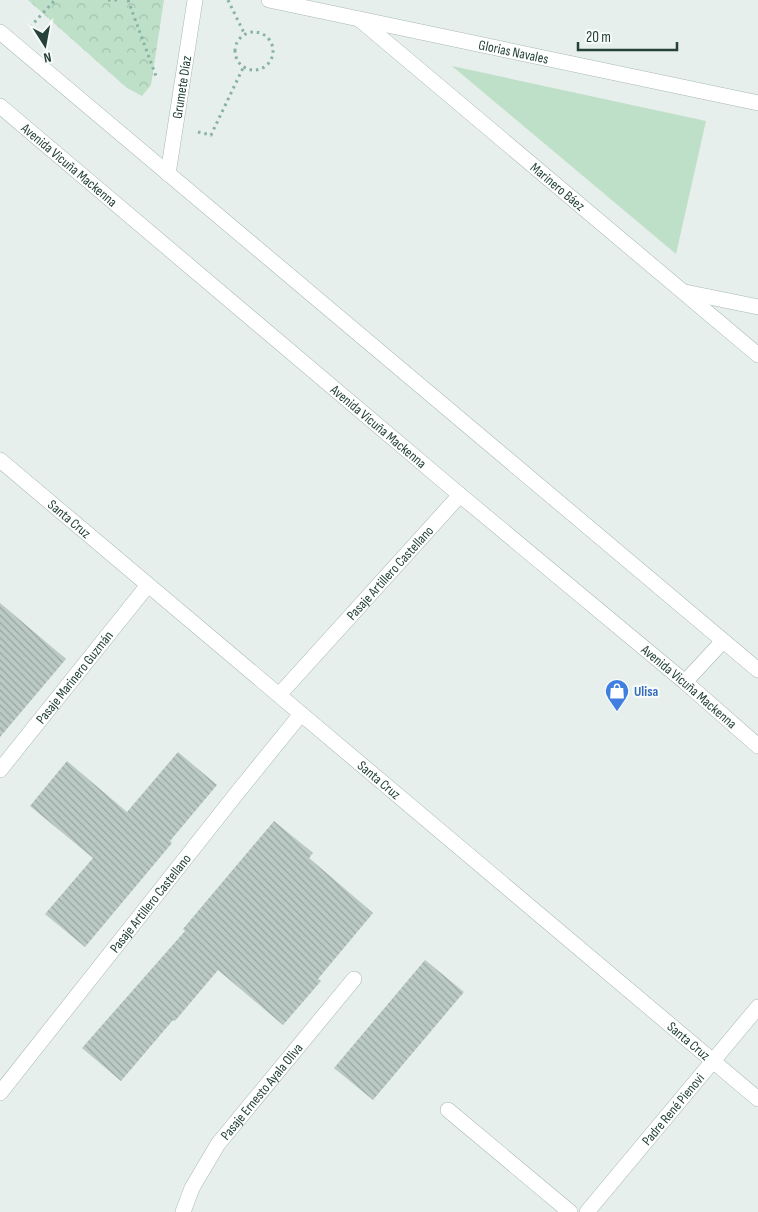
<svg xmlns="http://www.w3.org/2000/svg" width="758" height="1212" font-family="'Sofia Sans Condensed',sans-serif">
<style>
.grass{fill:#bfe0c8}
.park{fill:url(#park-crowns)}
.building{fill:url(#building-back-hatch)}
.lines{fill:none;stroke-linecap:round;stroke-linejoin:round}
.minor-casing{stroke:#a8b8b2;stroke-width:16}
.path{stroke:#86b3a5;stroke-width:3;stroke-dasharray:2.5 4;stroke-linecap:butt}
.minor{stroke:#fff;stroke-width:15}
.labels{text-anchor:middle;dominant-baseline:central;stroke-width:4.5;stroke-linejoin:round;paint-order:stroke}
.street-label{font-size:14px;fill:#24423a;stroke:#f7fbf9}
.shop-label{font-size:14px;font-weight:bold;fill:#366cbe;stroke:#f7fbf9;text-anchor:start}
</style>
<defs>
<pattern id="park-crowns" width="20" height="18" patternUnits="userSpaceOnUse" patternTransform="scale(1.25)"><rect width="20" height="18" fill="#bfe0c8"/><path d="M2 6a3 3 0 1 1 6 0M12 15a3 3 0 1 1 6 0" fill="none" stroke="#a4c1ad"/></pattern>
<pattern id="building-back-hatch" width="6" height="6" patternUnits="userSpaceOnUse" patternTransform="scale(1.25)"><rect width="6" height="6" fill="#bbcac4"/><path d="M-1 5l2 2M0 0l6 6M5-1l2 2" fill="none" stroke="#98a6a0"/></pattern>
</defs>
<rect width="100%" height="100%" fill="#e6efeb"/>
<path class="grass" d="M 452,66 L 706,121 L 676,254 Z"/>
<path class="park" d="M 28,0 L 164,0 L 151,85 L 142,96 L 127,88 Z"/>
<path class="building" d="M 0,603 L 66,659 L 0,737 Z
M 178,752 L 217,785 L 170,841 L 172,843 L 85,947 L 45,914 L 93,858 L 30,806 L 67,761 L 127,812 Z
M 274,821 L 313,853 L 309,858 L 373,913 L 318,979 L 321,981 L 283,1025 L 218,970 L 175,1021 L 173,1020 L 121,1081 L 82,1048 L 185,931 L 183,929 Z
M 425,960 L 464,992 L 373,1100 L 334,1068 Z"/>
<g class="lines">
<g class="minor-casing">
<g id="minor">
<path id="s1" d="M 269,0 L 758,103"/>
<path id="s2" d="M 359,19 L 758,355"/>
<path d="M 0,32 L 758,670"/>
<path id="s3" d="M 0,106 L 460,495 L 685,682 L 758,746"/>
<path id="s4" d="M 168,174 L 195,0"/>
<path d="M 685,292 L 758,307"/>
<path id="s5" d="M 0,460 L 758,1099"/>
<path d="M 685,682 L 723,641"/>
<path id="s6" d="M 279,695 L 460,495"/>
<path id="s7" d="M 0,770 L 148,585"/>
<path id="s8" d="M 0,1093 L 237,793 L 301,714"/>
<path d="M 448,1110 L 570,1212"/>
<path id="s9" d="M 183,1212 L 192,1188 L 218,1144 L 354,979"/>
<path id="s10" d="M 587,1212 L 758,1007"/>
</g>
</g>
<path class="path" d="M 108,0 L 118,0
M 128,0 L 157,79
M 228,0 L 245,35
M 30,27 L 55,0
M235 51a19 19 0 1 1 38 0a19 19 0 1 1-38 0Z
M 198,132 L 211,135 L 243,68"/>
<use href="#minor" class="minor"/>
</g>
<defs>
<g id="shop-pin" transform="scale(1.25)"><path d="M0 17L-7.5 6A9.5 9.5 0 1 1 7.5 6Z" fill="#3f7fe0" stroke="#f7fbf9"/><path d="M-5-2.5h2.3a2.7 3.5 0 0 1 5.4 0H5L5.5 6h-11ZM-1.5-2.5h3a1.5 2.3 0 0 0-3 0Z" fill="#fff"/></g>
</defs>
<g fill-rule="evenodd">
<use href="#shop-pin" x="617" y="691"/>
</g>
<g class="labels">
<g class="street-label">
<text stroke="none"><textPath href="#s1" startOffset="250">Glorias Navales</textPath></text>
<text stroke="none"><textPath href="#s4" startOffset="88">Grumete Díaz</textPath></text>
<text stroke="none"><textPath href="#s3" startOffset="91">Avenida Vicuña Mackenna</textPath></text>
<text stroke="none"><textPath href="#s2" startOffset="260">Marinero Báez</textPath></text>
<text stroke="none"><textPath href="#s3" startOffset="496">Avenida Vicuña Mackenna</textPath></text>
<text stroke="none"><textPath href="#s5" startOffset="91">Santa Cruz</textPath></text>
<text stroke="none"><textPath href="#s6" startOffset="165">Pasaje Artillero Castellano</textPath></text>
<text stroke="none"><textPath href="#s7" startOffset="119">Pasaje Marinero Guzmán</textPath></text>
<text stroke="none"><textPath href="#s3" startOffset="901">Avenida Vicuña Mackenna</textPath></text>
<text stroke="none"><textPath href="#s5" startOffset="496">Santa Cruz</textPath></text>
<text stroke="none"><textPath href="#s8" startOffset="242">Pasaje Artillero Castellano</textPath></text>
<text stroke="none"><textPath href="#s5" startOffset="901">Santa Cruz</textPath></text>
<text stroke="none"><textPath href="#s9" startOffset="145">Pasaje Ernesto Ayala Oliva</textPath></text>
<text stroke="none"><textPath href="#s10" startOffset="134">Padre René Pienovi</textPath></text>
</g>
<g class="shop-label">
<text x="634" y="691">Ulisa</text>
</g>
</g>
<g transform="translate(45 45) rotate(169)" stroke="#f7fbf9" stroke-width="4" paint-order="stroke">
<path d="M0-4L9 19L0 12L-9 19Z" fill="#24423a"/>
<text y="-8" font-size="14" font-weight="bold" text-anchor="middle" fill="#24423a">N</text>
</g>
<path d="M578 42v8h99v-8" fill="none" stroke="#24423a" stroke-width="2.5"/>
<text x="586" y="42" font-size="15" fill="#24423a" stroke="#f7fbf9" stroke-width="4" paint-order="stroke">20 m</text>
</svg>
